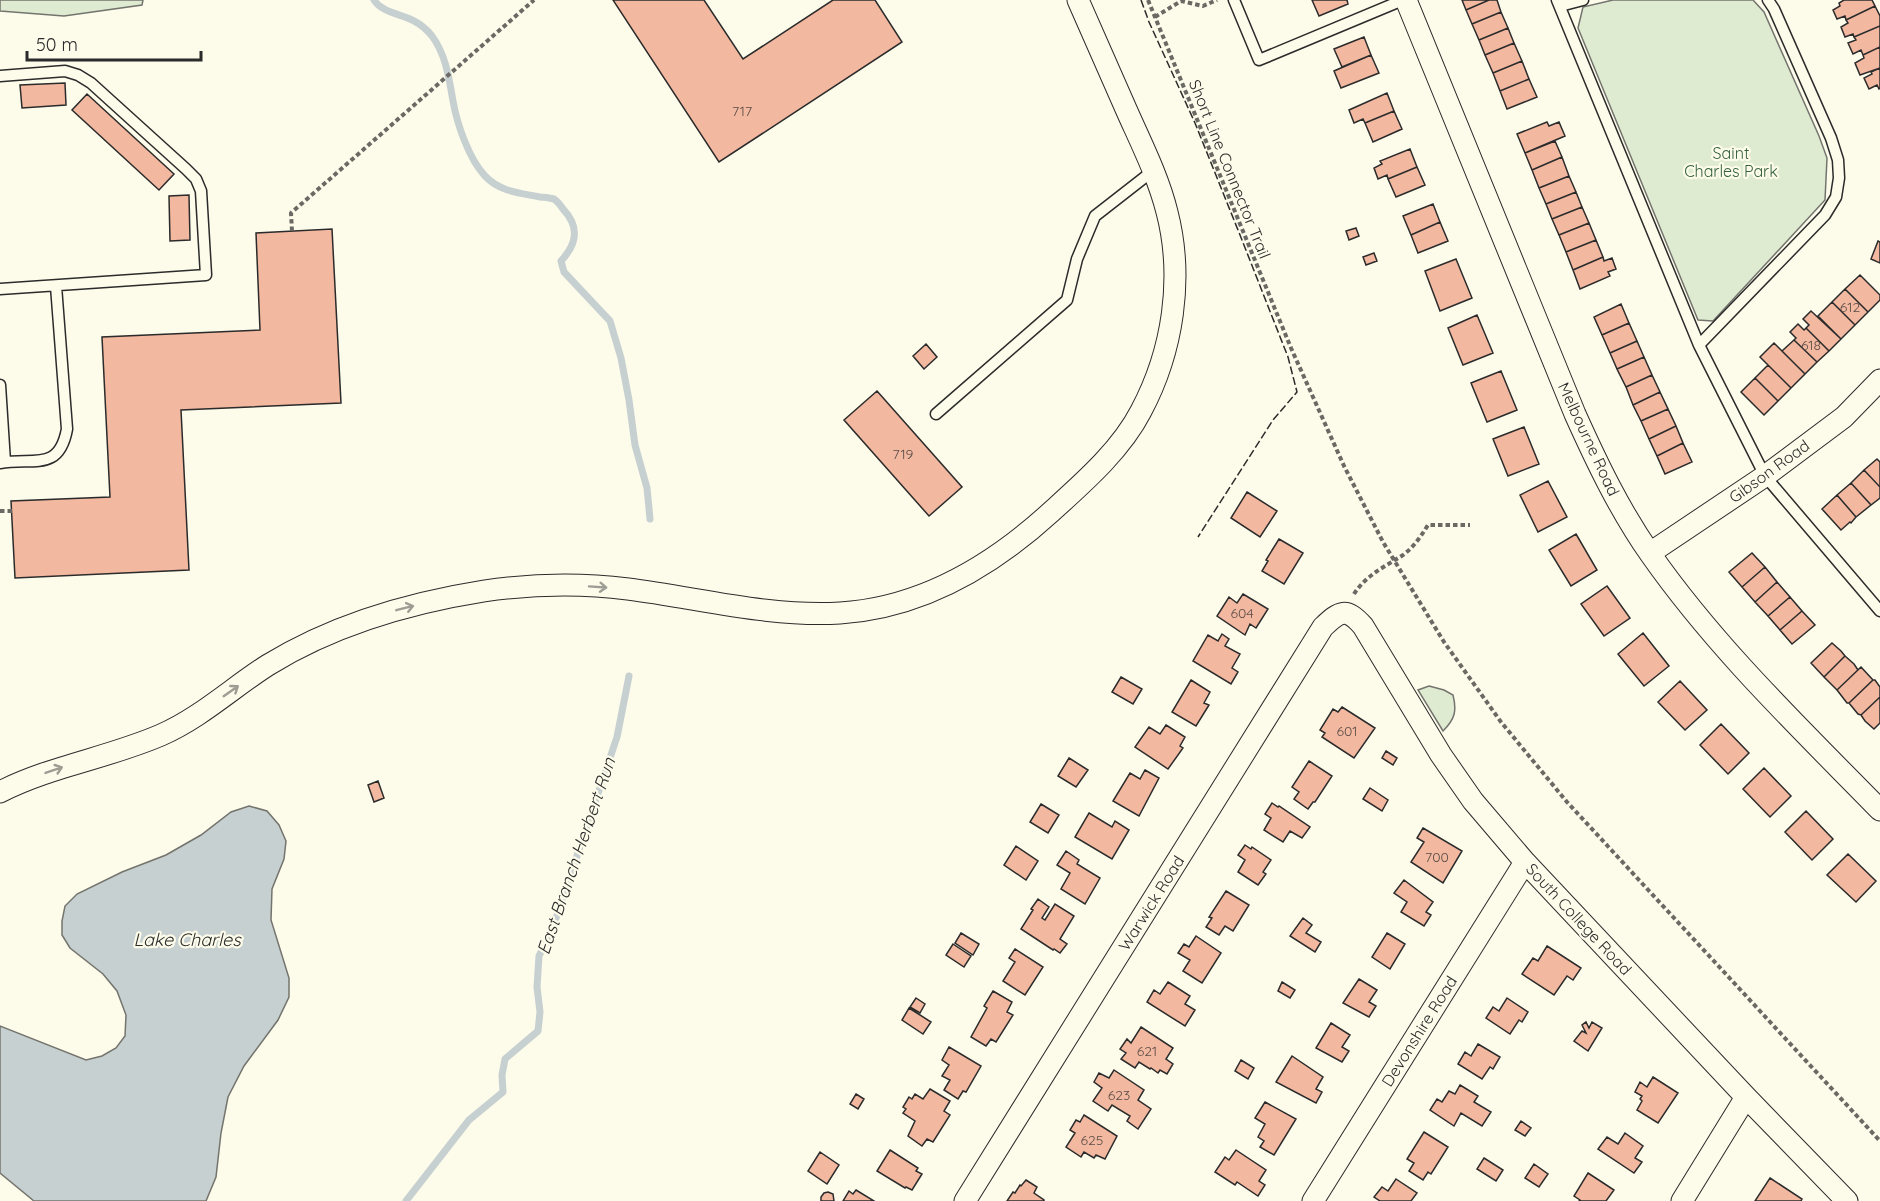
<svg xmlns="http://www.w3.org/2000/svg" width="1880" height="1201" font-family="Quicksand,sans-serif">
<style>
.green{fill:#deebd1;stroke:#74746e;stroke-width:1.5}
.water{fill:#c7d0d0;stroke:#74746e;stroke-width:1.5}
.lines{fill:none;stroke-linecap:round;stroke-linejoin:round}
.stream{stroke:#c7d0d0;stroke-width:7}
.building{fill:#f2b8a0;stroke:#2b2b2b;stroke-width:1.5}
.lane-casing{stroke:#2b2b2b;stroke-width:13}
.street-casing{stroke:#2b2b2b;stroke-width:23}
.path{stroke:#6a6964;stroke-width:4;stroke-dasharray:4.5 3;stroke-linecap:butt}
.lane{stroke:#fdfbea;stroke-width:10}
.street{stroke:#fdfbea;stroke-width:21}
.fence{stroke:#2b2b2b;stroke-width:1.5;stroke-dasharray:8 3;stroke-linecap:butt}
.oneway{stroke:#9e9d94}
.labels{text-anchor:middle;dominant-baseline:central;stroke-width:4.5;stroke-linejoin:round;paint-order:stroke}
.number-label{font-size:14px;fill:#5d4e48}
.park-label{font-size:16px;fill:#34623c;stroke:#fdfbea}
.street-label{font-size:16px;fill:#2b2b2b;stroke:#fdfbea}
.water-label{font-size:18px;font-style:italic;fill:#2b2b2b;stroke:#fdfbea}
</style>
<rect width="100%" height="100%" fill="#fdfbea"/>
<path class="green" d="M 0,0 L 143,0 L 142,5 L 64,16 L 0,11 Z
M 1613,0 L 1753,0 L 1764,12 L 1819,136 L 1827,158 L 1825,200 L 1713,321 L 1698,320 L 1578,28 L 1583,7 Z
M 1429,686 L 1444,690 L 1453,695 C 1457,711 1455,719 1443,731 L 1418,690 Z"/>
<path class="water" d="M 249,806 L 267,811 L 279,825 L 286,841 L 284,859 L 272,889 L 271,920 L 289,978 L 289,997 L 278,1020 L 244,1066 L 228,1097 L 221,1133 L 216,1177 L 206,1201 L 34,1201 L 0,1173 L 0,1026 L 86,1060 L 102,1056 L 116,1048 L 125,1036 L 126,1015 L 117,991 L 103,974 L 70,948 L 62,935 L 62,921 L 65,906 L 77,894 L 122,872 L 166,855 L 201,835 L 231,812 Z"/>
<g class="lines">
<path class="stream" d="M 374,0 C 382,13 402,14 414,21 C 420,24 428,31 432,36 C 446,55 449,78 453,101 C 457,124 469,159 485,176 C 500,192 521,193 540,197 C 544,197 550,198 554,199 C 557,201 561,206 563,209 C 580,227 577,244 561,261 L 564,272 L 610,321 L 621,358 L 629,400 L 635,445 L 647,488 L 650,519
M 406,1201 L 469,1120 L 503,1092 L 502,1075 L 505,1059 L 538,1031 L 540,1012 L 537,987 L 539,956 L 552,930 L 617,737 L 629,676"/>
</g>
<path class="building" d="M 613,0 L 704,0 L 743,59 L 833,0 L 875,0 L 902,42 L 719,162 Z
M 1312,0 L 1347,0 L 1348,4 L 1319,16 Z
M 1462,0 L 1489,0 L 1466,10 Z
M 1489,0 L 1497,0 L 1501,12 L 1472,24 L 1466,10 Z
M 1844,0 L 1872,0 L 1875,6 L 1846,20 L 1845,16 L 1837,19 L 1833,10 L 1840,6 L 1839,3 Z
M 1875,6 L 1880,16 L 1880,26 L 1854,37 L 1853,34 L 1845,37 L 1841,27 L 1848,23 L 1846,20 Z
M 1501,12 L 1508,28 L 1479,40 L 1472,24 Z
M 1880,26 L 1880,47 L 1863,55 L 1861,50 L 1853,54 L 1848,43 L 1856,40 L 1854,37 Z
M 1508,28 L 1514,43 L 1485,55 L 1479,40 Z
M 1364,37 L 1371,55 L 1342,67 L 1334,49 Z
M 1514,43 L 1522,61 L 1493,73 L 1485,55 Z
M 1880,47 L 1880,68 L 1860,75 L 1855,63 L 1864,58 L 1863,55 Z
M 1371,55 L 1379,73 L 1341,88 L 1334,71 Z
M 1522,61 L 1529,79 L 1500,91 L 1493,73 Z
M 1880,68 L 1880,88 L 1879,89 L 1877,85 L 1869,89 L 1864,78 L 1872,74 L 1871,72 Z
M 1529,79 L 1537,97 L 1507,109 L 1500,91 Z
M 65,83 L 66,105 L 22,108 L 20,85 Z
M 1387,93 L 1394,111 L 1365,123 L 1363,119 L 1354,123 L 1349,110 Z
M 87,94 L 174,174 L 159,190 L 72,110 Z
M 1394,111 L 1402,129 L 1373,142 L 1365,123 Z
M 1547,122 L 1549,126 L 1559,122 L 1565,136 L 1525,153 L 1517,134 Z
M 1555,141 L 1562,157 L 1532,170 L 1525,153 Z
M 1410,149 L 1417,167 L 1388,179 L 1387,175 L 1378,179 L 1374,168 L 1382,164 L 1380,161 Z
M 1562,157 L 1569,176 L 1539,188 L 1532,170 Z
M 1417,167 L 1425,185 L 1396,197 L 1388,179 Z
M 1569,176 L 1576,192 L 1546,204 L 1539,188 Z
M 1576,192 L 1582,207 L 1552,219 L 1546,204 Z
M 189,195 L 190,240 L 170,241 L 169,196 Z
M 1433,204 L 1440,222 L 1411,235 L 1403,216 Z
M 1582,207 L 1589,223 L 1559,235 L 1552,219 Z
M 1440,222 L 1448,241 L 1418,253 L 1411,235 Z
M 1589,223 L 1596,240 L 1566,252 L 1559,235 Z
M 1356,228 L 1359,236 L 1349,240 L 1346,231 Z
M 332,229 L 341,403 L 181,410 L 189,570 L 15,578 L 11,501 L 110,497 L 102,337 L 260,330 L 256,233 Z
M 1596,240 L 1603,257 L 1573,270 L 1566,252 Z
M 1878,241 L 1880,242 L 1880,263 L 1871,259 Z
M 1374,253 L 1377,261 L 1366,265 L 1363,257 Z
M 1603,257 L 1604,261 L 1612,258 L 1616,269 L 1608,272 L 1610,276 L 1580,289 L 1573,270 Z
M 1456,259 L 1472,298 L 1440,311 L 1425,271 Z
M 1860,275 L 1880,295 L 1880,300 L 1868,312 L 1845,289 Z
M 1845,289 L 1868,312 L 1855,325 L 1832,302 Z
M 1832,302 L 1855,325 L 1841,339 L 1818,316 Z
M 1621,304 L 1629,323 L 1602,335 L 1594,317 Z
M 1811,311 L 1841,339 L 1829,351 L 1806,328 L 1809,325 L 1803,319 Z
M 1477,315 L 1493,353 L 1463,365 L 1448,328 Z
M 1629,323 L 1637,341 L 1610,353 L 1602,335 Z
M 1798,324 L 1804,330 L 1806,328 L 1829,351 L 1817,362 L 1794,340 L 1796,338 L 1790,332 Z
M 1794,340 L 1817,362 L 1805,374 L 1782,351 Z
M 1637,341 L 1644,357 L 1617,369 L 1610,353 Z
M 1774,343 L 1805,374 L 1791,388 L 1760,357 Z
M 926,344 L 937,357 L 924,369 L 913,356 Z
M 1644,357 L 1652,375 L 1626,387 L 1617,369 Z
M 1768,365 L 1791,388 L 1778,401 L 1755,378 Z
M 1501,371 L 1517,410 L 1487,422 L 1471,383 Z
M 1652,375 L 1660,392 L 1633,405 L 1626,387 Z
M 1755,378 L 1778,401 L 1764,415 L 1741,392 Z
M 877,391 L 962,487 L 929,516 L 844,420 Z
M 1660,392 L 1668,409 L 1641,421 L 1633,405 Z
M 1668,409 L 1676,426 L 1649,439 L 1641,421 Z
M 1676,426 L 1683,443 L 1657,456 L 1649,439 Z
M 1524,427 L 1539,464 L 1508,476 L 1493,439 Z
M 1683,443 L 1692,462 L 1665,474 L 1657,456 Z
M 1877,459 L 1880,462 L 1880,487 L 1864,470 Z
M 1864,470 L 1880,487 L 1880,498 L 1871,505 L 1851,483 Z
M 1548,481 L 1567,517 L 1538,532 L 1520,495 Z
M 1851,483 L 1871,505 L 1856,517 L 1837,495 Z
M 1247,492 L 1277,511 L 1260,537 L 1231,518 Z
M 1837,495 L 1856,517 L 1851,523 L 1850,522 L 1841,530 L 1822,509 Z
M 1576,534 L 1597,570 L 1571,586 L 1549,550 Z
M 1279,539 L 1303,553 L 1284,584 L 1262,571 L 1268,561 L 1266,560 Z
M 1752,553 L 1765,567 L 1742,587 L 1729,572 Z
M 1765,567 L 1777,582 L 1755,602 L 1742,587 Z
M 1777,582 L 1790,597 L 1768,616 L 1755,602 Z
M 1607,586 L 1630,618 L 1604,636 L 1581,604 Z
M 1243,594 L 1268,609 L 1256,628 L 1250,624 L 1245,635 L 1217,616 L 1229,597 L 1237,603 Z
M 1790,597 L 1802,611 L 1780,630 L 1768,616 Z
M 1802,611 L 1815,625 L 1792,644 L 1780,630 Z
M 1643,633 L 1669,666 L 1644,686 L 1618,654 Z
M 1222,634 L 1229,639 L 1225,646 L 1240,654 L 1232,668 L 1238,672 L 1231,684 L 1193,661 L 1208,635 L 1218,641 Z
M 1832,643 L 1841,651 L 1845,656 L 1824,677 L 1811,663 Z
M 1845,656 L 1854,664 L 1858,670 L 1837,690 L 1824,677 Z
M 1861,667 L 1873,680 L 1849,703 L 1847,703 L 1837,690 Z
M 1121,677 L 1142,689 L 1133,704 L 1112,692 Z
M 1191,680 L 1210,692 L 1204,703 L 1209,705 L 1196,726 L 1172,712 Z
M 1873,680 L 1875,680 L 1880,687 L 1880,697 L 1861,715 L 1858,714 L 1849,703 Z
M 1680,681 L 1707,710 L 1685,730 L 1658,702 Z
M 1880,697 L 1880,723 L 1874,729 L 1865,721 L 1861,715 Z
M 1342,707 L 1375,728 L 1354,758 L 1322,737 L 1325,733 L 1320,730 L 1333,709 L 1338,712 Z
M 1721,724 L 1749,753 L 1728,774 L 1700,745 Z
M 1166,725 L 1185,737 L 1180,746 L 1183,748 L 1168,769 L 1135,747 L 1149,727 L 1160,734 Z
M 1386,751 L 1397,758 L 1393,765 L 1382,758 Z
M 1069,758 L 1088,770 L 1076,787 L 1058,776 Z
M 1309,761 L 1332,776 L 1315,802 L 1313,802 L 1308,809 L 1294,799 L 1299,792 L 1292,787 Z
M 1764,768 L 1791,796 L 1770,817 L 1743,789 Z
M 1145,770 L 1159,778 L 1139,816 L 1113,801 L 1130,773 L 1140,779 Z
M 378,781 L 384,798 L 374,802 L 368,785 Z
M 1370,788 L 1388,800 L 1382,811 L 1363,799 Z
M 1272,803 L 1278,807 L 1279,806 L 1310,827 L 1302,838 L 1290,831 L 1283,842 L 1264,830 L 1271,818 L 1265,814 Z
M 1041,804 L 1059,815 L 1048,833 L 1030,822 Z
M 1806,811 L 1833,839 L 1812,860 L 1785,832 Z
M 1089,813 L 1112,827 L 1115,821 L 1129,830 L 1112,859 L 1075,837 Z
M 1423,828 L 1462,851 L 1443,883 L 1411,862 L 1424,842 L 1417,838 Z
M 1245,845 L 1251,849 L 1252,847 L 1271,860 L 1263,872 L 1266,874 L 1258,885 L 1238,872 L 1245,860 L 1238,855 Z
M 1016,846 L 1038,861 L 1026,880 L 1004,865 Z
M 1066,851 L 1079,860 L 1077,864 L 1100,878 L 1085,904 L 1061,889 L 1070,873 L 1057,865 Z
M 1848,854 L 1876,881 L 1856,902 L 1827,875 Z
M 1404,880 L 1433,902 L 1426,912 L 1431,915 L 1424,926 L 1401,912 L 1407,902 L 1394,893 Z
M 1226,891 L 1249,905 L 1233,931 L 1225,926 L 1219,935 L 1206,927 L 1212,918 L 1209,917 Z
M 1038,899 L 1049,907 L 1042,918 L 1045,920 L 1055,904 L 1074,916 L 1060,939 L 1067,944 L 1060,953 L 1054,949 L 1053,950 L 1021,929 L 1033,910 L 1031,909 Z
M 1303,918 L 1312,925 L 1306,933 L 1321,942 L 1315,952 L 1290,936 Z
M 961,933 L 979,944 L 973,955 L 955,943 Z
M 1387,933 L 1405,944 L 1390,969 L 1372,957 Z
M 1196,936 L 1221,953 L 1202,983 L 1183,971 L 1190,960 L 1178,953 L 1184,944 L 1189,947 Z
M 953,944 L 971,956 L 964,967 L 946,955 Z
M 1547,946 L 1581,968 L 1573,980 L 1567,976 L 1554,995 L 1522,974 L 1533,958 L 1538,961 Z
M 1015,949 L 1043,967 L 1025,995 L 1003,981 L 1015,962 L 1009,958 Z
M 1359,979 L 1377,990 L 1369,1002 L 1376,1006 L 1369,1017 L 1343,1003 Z
M 1168,982 L 1190,996 L 1185,1004 L 1195,1010 L 1185,1026 L 1147,1002 L 1154,990 L 1160,994 Z
M 1282,982 L 1295,990 L 1290,998 L 1278,991 Z
M 993,991 L 1012,1002 L 1007,1012 L 1013,1015 L 996,1042 L 991,1039 L 986,1046 L 971,1037 L 987,1008 L 984,1006 Z
M 916,998 L 925,1004 L 920,1013 L 910,1007 Z
M 1507,998 L 1528,1012 L 1522,1022 L 1519,1020 L 1510,1034 L 1486,1018 L 1493,1007 L 1499,1011 Z
M 909,1008 L 931,1022 L 923,1034 L 902,1020 Z
M 1586,1022 L 1589,1028 L 1592,1022 L 1602,1028 L 1588,1051 L 1574,1041 L 1582,1031 L 1586,1033 L 1582,1025 Z
M 1331,1023 L 1350,1035 L 1342,1047 L 1349,1051 L 1342,1062 L 1316,1048 Z
M 1141,1027 L 1173,1048 L 1166,1059 L 1173,1064 L 1167,1074 L 1160,1070 L 1158,1073 L 1151,1068 L 1150,1069 L 1139,1062 L 1135,1068 L 1121,1059 L 1126,1053 L 1120,1049 L 1127,1039 L 1131,1043 Z
M 1478,1044 L 1500,1057 L 1493,1069 L 1490,1067 L 1482,1079 L 1458,1064 L 1465,1052 L 1471,1056 Z
M 949,1047 L 981,1066 L 966,1092 L 963,1091 L 958,1099 L 944,1090 L 950,1080 L 942,1076 L 949,1065 L 942,1060 Z
M 1292,1056 L 1323,1077 L 1316,1089 L 1322,1092 L 1316,1103 L 1276,1082 Z
M 1241,1060 L 1254,1068 L 1248,1079 L 1235,1071 Z
M 1114,1070 L 1144,1090 L 1138,1100 L 1151,1109 L 1138,1129 L 1127,1121 L 1130,1116 L 1112,1105 L 1108,1111 L 1093,1101 L 1102,1088 L 1094,1082 L 1099,1073 L 1109,1078 Z
M 1653,1077 L 1678,1093 L 1658,1123 L 1637,1110 L 1642,1101 L 1640,1099 L 1642,1096 L 1635,1092 L 1640,1082 L 1647,1087 Z
M 1460,1085 L 1478,1096 L 1474,1102 L 1491,1112 L 1482,1126 L 1461,1113 L 1454,1126 L 1430,1110 L 1437,1099 L 1442,1102 L 1449,1091 L 1455,1094 Z
M 930,1089 L 950,1101 L 944,1111 L 950,1115 L 933,1142 L 927,1139 L 922,1146 L 908,1136 L 915,1121 L 903,1113 L 906,1109 L 903,1107 L 909,1097 L 912,1099 L 915,1094 L 923,1099 Z
M 856,1094 L 864,1099 L 858,1109 L 850,1104 Z
M 1265,1102 L 1296,1119 L 1274,1155 L 1260,1147 L 1264,1141 L 1258,1137 L 1265,1124 L 1255,1118 Z
M 1084,1115 L 1117,1136 L 1105,1159 L 1096,1155 L 1094,1158 L 1084,1152 L 1081,1157 L 1066,1147 L 1075,1133 L 1070,1130 L 1076,1120 L 1080,1122 Z
M 1521,1121 L 1531,1128 L 1525,1136 L 1515,1130 Z
M 1424,1132 L 1448,1147 L 1431,1174 L 1428,1172 L 1423,1180 L 1409,1171 L 1414,1163 L 1407,1159 Z
M 1625,1133 L 1643,1146 L 1635,1158 L 1642,1162 L 1634,1173 L 1598,1149 L 1607,1137 L 1618,1144 Z
M 890,1150 L 918,1168 L 916,1171 L 922,1174 L 912,1190 L 906,1187 L 905,1188 L 877,1171 Z
M 1236,1150 L 1266,1170 L 1259,1181 L 1265,1185 L 1258,1196 L 1237,1182 L 1235,1185 L 1215,1172 L 1225,1157 L 1229,1160 Z
M 820,1152 L 839,1165 L 827,1184 L 808,1171 Z
M 1484,1158 L 1503,1170 L 1496,1181 L 1477,1169 Z
M 1534,1164 L 1548,1174 L 1539,1187 L 1525,1178 Z
M 1588,1173 L 1614,1190 L 1606,1201 L 1579,1201 L 1580,1200 L 1574,1196 Z
M 1770,1178 L 1802,1199 L 1801,1201 L 1755,1201 Z
M 1396,1179 L 1417,1193 L 1411,1201 L 1380,1201 L 1374,1197 L 1382,1187 L 1388,1191 Z
M 1026,1180 L 1037,1187 L 1034,1193 L 1044,1200 L 1044,1201 L 1007,1201 L 1013,1192 L 1015,1193 L 1020,1185 L 1021,1186 Z
M 856,1190 L 874,1201 L 843,1201 L 849,1191 L 853,1194 Z
M 828,1192 L 833,1194 L 834,1201 L 821,1201 L 821,1197 L 824,1193 Z"/>
<g class="lines">
<g class="lane-casing">
<path id="lane" d="M 1234,0 L 1259,60 L 1403,0
M 1557,0 L 1699,345 L 1765,476 L 1880,611
M 1560,6 L 1583,0
M 0,76 L 65,71 L 78,75 L 91,83 L 186,169 L 196,179 L 201,191 L 206,275 L 0,289
M 1699,345 L 1825,215 L 1836,197 L 1839,178 L 1838,160 L 1831,138 L 1774,9 L 1768,0
M 0,385 L 5,462
M 936,414 L 1067,300 L 1077,259 L 1095,216 L 1154,170
M 0,463 C 32,457 59,473 67,429 L 56,286"/>
</g>
<g class="street-casing">
<path id="street" d="M 1406,0 L 1575,414 C 1597,463 1620,511 1651,555 C 1717,649 1800,728 1880,810
M 1650,553 L 1765,476 L 1844,417 L 1880,380
M 0,792 C 51,766 108,758 161,735 C 200,718 232,688 268,665 C 333,625 408,603 484,591 C 532,584 580,583 628,589 C 699,598 768,617 840,613 C 921,608 992,566 1051,512 C 1083,483 1121,450 1141,411 C 1173,351 1184,278 1167,212 C 1158,176 1141,143 1126,109 C 1110,73 1094,36 1078,0
M 965,1201 L 1323,627 C 1340,611 1346,607 1363,626 L 1441,755 L 1473,801 L 1525,862 L 1746,1097 L 1847,1201
M 1313,1201 L 1525,862
M 1682,1201 L 1746,1097"/>
</g>
<path class="path" d="M 1148,0 L 1291,348 L 1344,466 L 1383,542 L 1444,642 L 1501,722 L 1567,802 L 1880,1141
M 1155,17 L 1181,1 L 1203,6 L 1217,0
M 292,231 L 291,213 L 534,0
M 0,511 L 12,511
M 1354,594 C 1366,575 1386,566 1403,555 C 1414,547 1421,536 1428,525 L 1470,525"/>
<use href="#lane" class="lane"/>
<use href="#street" class="street"/>
<path class="fence" d="M 1141,0 L 1149,22 L 1195,123 L 1240,235 L 1288,357 L 1297,392 L 1273,420 L 1198,537"/>
</g>
<defs><path id="oneway-shaft" d="M-6 0H5M1.5-3L5.5 0L1.5 3" fill="none" stroke-width="1.6" stroke-linecap="round" stroke-linejoin="round" transform="scale(1.5)"/></defs>
<g class="oneway">
<use href="#oneway-shaft" transform="translate(598 587) rotate(4)"/>
<use href="#oneway-shaft" transform="translate(405 608) rotate(-14)"/>
<use href="#oneway-shaft" transform="translate(231 691) rotate(-35)"/>
<use href="#oneway-shaft" transform="translate(54 770) rotate(-19)"/>
</g>
<g class="labels">
<g class="number-label">
<text x="742" y="111">717</text>
<text x="1850" y="307">612</text>
<text x="1811" y="345">618</text>
<text x="903" y="454">719</text>
<text x="1242" y="613">604</text>
<text x="1347" y="731">601</text>
<text x="1437" y="857">700</text>
<text x="1147" y="1051">621</text>
<text x="1119" y="1095">623</text>
<text x="1092" y="1140">625</text>
</g>
<g class="park-label">
<text x="1731" y="153">Saint<tspan x="1731" dy="18">Charles Park</tspan></text>
</g>
<g class="street-label">
<text transform="translate(1230 169) rotate(68)">Short Line Connector Trail</text>
<text transform="translate(1589 439) rotate(65)">Melbourne Road</text>
<text transform="translate(1769 471) rotate(-36)">Gibson Road</text>
<text transform="translate(1151 903) rotate(-58)">Warwick Road</text>
<text transform="translate(1579 919) rotate(47)">South College Road</text>
<text transform="translate(1419 1031) rotate(-58)">Devonshire Road</text>
</g>
<g class="water-label">
<text transform="translate(576 856) rotate(-71)">East Branch Herbert Run</text>
<text x="187" y="939">Lake Charles</text>
</g>
</g>
<path d="M27 51v9h174v-9" fill="none" stroke="#2b2b2b" stroke-width="3"/>
<text x="36" y="51" font-size="18" fill="#2b2b2b" stroke="#fdfbea" stroke-width="4.5" paint-order="stroke">50 m</text>
</svg>
